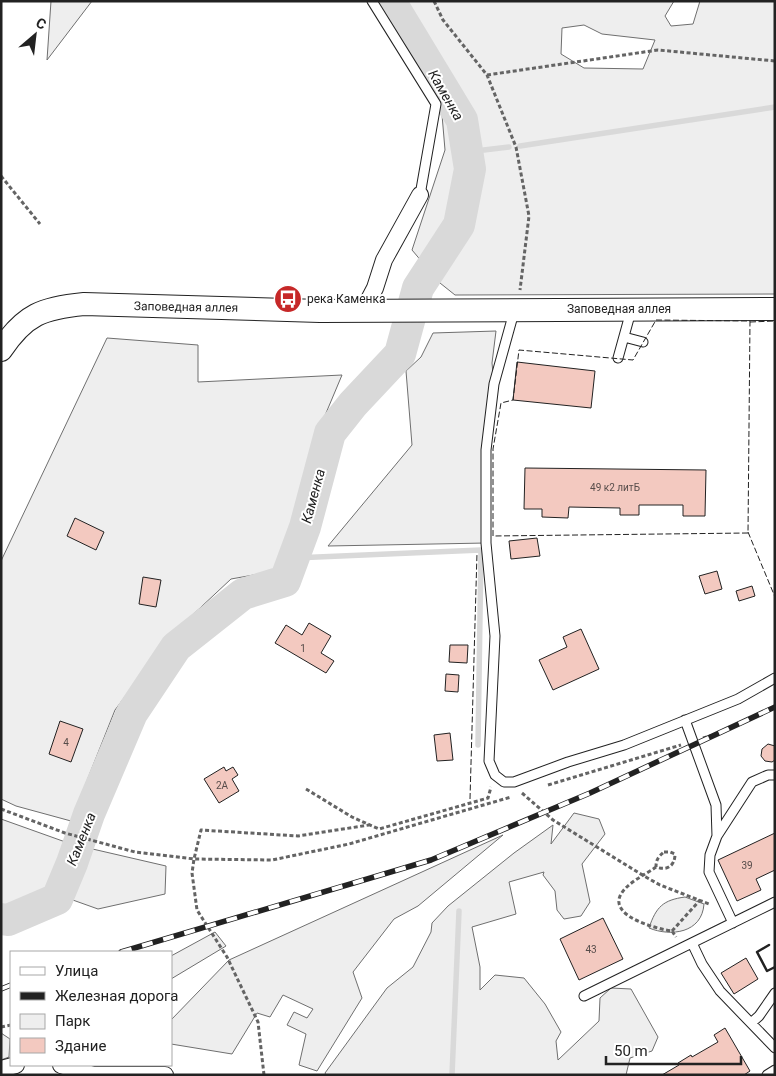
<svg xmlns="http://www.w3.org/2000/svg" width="776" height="1076" font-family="Roboto,sans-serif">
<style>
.green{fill:#eee;stroke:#6f6f6f;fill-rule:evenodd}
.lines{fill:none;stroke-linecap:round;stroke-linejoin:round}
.stream{stroke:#d9d9d9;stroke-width:5.5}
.river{stroke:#d9d9d9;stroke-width:32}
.building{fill:#f3c9c0;stroke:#222}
.lane-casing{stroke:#222;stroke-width:11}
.street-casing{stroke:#222;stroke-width:18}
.secondary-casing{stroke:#222;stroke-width:24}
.path{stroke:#646464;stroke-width:3;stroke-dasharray:4 2.5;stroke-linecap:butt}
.lane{stroke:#fff;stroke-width:9}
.street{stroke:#fff;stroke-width:16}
.secondary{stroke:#fff;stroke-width:22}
.rail-casing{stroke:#222;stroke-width:5.5}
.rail{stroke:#fff;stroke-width:4;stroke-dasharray:11;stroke-linecap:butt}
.fence{stroke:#222;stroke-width:1;stroke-dasharray:6 2.5;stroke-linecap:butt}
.wall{stroke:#222;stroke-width:2.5}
.labels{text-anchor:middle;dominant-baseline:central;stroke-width:4;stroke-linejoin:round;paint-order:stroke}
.number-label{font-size:10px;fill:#564c4a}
.poi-label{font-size:12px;fill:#222;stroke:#fff;text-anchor:start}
.street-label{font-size:12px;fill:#222;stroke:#fff}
.water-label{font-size:14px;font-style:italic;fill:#222;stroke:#fff}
</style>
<rect width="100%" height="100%" fill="#fff"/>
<path class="green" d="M 51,1 L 92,1 L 47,60 Z
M 381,1 L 674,1 L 665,16 L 671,26 L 693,24 L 700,1 L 775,1 L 775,294 L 455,295 L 440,283 L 412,250 L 445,150 L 441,103 ZM 584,25 L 602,34 L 655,40 L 643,69 L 584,68 L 561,54 L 562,28 Z
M 496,331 L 492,363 L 494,384 L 486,450 L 486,543 L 328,546 L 412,445 L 406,371 L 421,357 L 433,333 Z
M 107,338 L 198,345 L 198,382 L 342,375 L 321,425 L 294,527 L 276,571 L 231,579 L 169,637 L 115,710 L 71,821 L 16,806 L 1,799 L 1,561 Z
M 574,813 L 599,819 L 605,834 L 582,864 L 590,902 L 581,916 L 564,919 L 557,910 L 555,891 L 543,875 L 544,872 L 509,882 L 516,914 L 472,927 L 480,967 L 480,990 L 495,975 L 524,978 L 545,1004 L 561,1032 L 556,1041 L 558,1060 L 599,1021 L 600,998 L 611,988 L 631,989 L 658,1037 L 652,1051 L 630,1058 L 626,1075 L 326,1075 L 325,1073 L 387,988 L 413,967 L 431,932 L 432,923 L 448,906 L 514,853 L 553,825 L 551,844 Z
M 1,819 L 71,844 L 166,866 L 165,894 L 98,909 L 56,894 L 12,914 L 1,913 Z
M 503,835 L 418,906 L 394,919 L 353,972 L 362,998 L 317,1071 L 299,1065 L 306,1034 L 287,1025 L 294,1012 L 307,1018 L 313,1009 L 283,995 L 270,1017 L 257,1013 L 232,1054 L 171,1044 L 171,1020 L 229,960 Z
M 685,897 L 704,904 C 702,933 671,937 649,928 C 656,907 663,900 685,897 Z
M 215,932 L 226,946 L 171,979 L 171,956 Z
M 1,1033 L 10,1039 L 9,1057 L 1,1060 Z"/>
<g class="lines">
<path class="stream" d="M 520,146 L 775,107
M 467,152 L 509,147
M 294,558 L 481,550 L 478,745
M 452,1075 L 459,911"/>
<path class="river" d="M 1,919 L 8,920 L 57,899 L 72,863 L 89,814 L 132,713 L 176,647 L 243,594 L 285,581 L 305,527 L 330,433 L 353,404 L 400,354 L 418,288 L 459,225 L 470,169 L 462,120 L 390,1"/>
</g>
<path class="building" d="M 517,362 L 595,371 L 591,408 L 513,400 Z
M 525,468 L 706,470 L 705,516 L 683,516 L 683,505 L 639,505 L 639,515 L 620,515 L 620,508 L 569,507 L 568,518 L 542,517 L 542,509 L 524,509 Z
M 75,518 L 104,532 L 96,550 L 67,536 Z
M 537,538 L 540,556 L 511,559 L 509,541 Z
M 717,571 L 722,589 L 705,594 L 699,576 Z
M 143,577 L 161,580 L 156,607 L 139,604 Z
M 752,586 L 755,596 L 739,601 L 736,591 Z
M 309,623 L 331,636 L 321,653 L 334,661 L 326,673 L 275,643 L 286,625 L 302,635 Z
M 581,629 L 599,669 L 553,690 L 539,660 L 567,647 L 563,637 Z
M 450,645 L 468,645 L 467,663 L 449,662 Z
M 446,674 L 459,675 L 458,692 L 445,691 Z
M 60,721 L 83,729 L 71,762 L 49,754 Z
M 450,733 L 453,760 L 437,761 L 434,735 Z
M 768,744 L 775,746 L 775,760 L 772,762 L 765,761 L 761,756 L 762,749 Z
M 224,767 L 226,771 L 233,767 L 238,775 L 232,779 L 239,791 L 219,803 L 204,779 Z
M 775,833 L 775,870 L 756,879 L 761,890 L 737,901 L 718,860 Z
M 603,918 L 623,959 L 579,980 L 560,939 Z
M 746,958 L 758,979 L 734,994 L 721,973 Z
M 725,1028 L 750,1071 L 744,1075 L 662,1075 L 679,1065 L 678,1063 L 691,1055 L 692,1057 L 718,1042 L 714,1035 Z"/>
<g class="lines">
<g class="lane-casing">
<path id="lane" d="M 372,1 L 436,104 L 420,195
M 514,312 L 494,384 L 486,450 L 486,543 L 495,636 L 489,761 L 495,775 L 504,782 L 514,782 L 568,762 L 624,745 L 738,699 L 775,678
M 624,337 L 643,342
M 618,358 L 631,311
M 685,720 L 716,805 L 717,836 L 710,855 L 709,872 L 733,923
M 717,836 L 752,782 L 768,775 L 775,775
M 692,943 L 702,964 L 720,991 L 775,1048
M 584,996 L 775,902
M 751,1023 L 759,1016 L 775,993
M 767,1075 L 775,1070"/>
</g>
<g class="street-casing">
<path id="street" d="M 363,311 L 375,288 L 384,260 L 420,195
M 61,1065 L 93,1075 L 165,1075
M 1,1069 L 16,1065"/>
</g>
<g class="secondary-casing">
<path id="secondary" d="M 1,350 C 25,314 43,308 84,304 L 320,311 L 775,309"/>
</g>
<path class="path" d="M 434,1 L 443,20 L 487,75 L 516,147 L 529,216 L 520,290
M 487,75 L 658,50 L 775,61
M 1,176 L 40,224
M 703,738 L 717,734
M 548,785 L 681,745
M 306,789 L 352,817 L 379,829 L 488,798 L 491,787
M 522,793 L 553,820 L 644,876 L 660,885 L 709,904
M 1,809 L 65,833 L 135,852 L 194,859 L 272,860 L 349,844 L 511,797
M 664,852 L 670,852 L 675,854 C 675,866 667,871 656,867 C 656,860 658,857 664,852 Z
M 656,867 C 645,875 626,883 620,896 C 611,917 657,929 672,931 L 676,937
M 672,931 L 700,900
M 1,1027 L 11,1025
M 264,1075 L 258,1022 L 227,957 L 197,910 L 192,873 L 194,859 L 201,830 L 298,836 L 369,825"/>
<use href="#lane" class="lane"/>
<use href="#street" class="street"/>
<use href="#secondary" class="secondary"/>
<g class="rail-casing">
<path id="rail" d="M 121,952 L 431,860 L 590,793 L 775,707
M 1,989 L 11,985"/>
</g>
<use href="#rail" class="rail"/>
<path class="fence" d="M 656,320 L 750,321 L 748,533 L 493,536 L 493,449 L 501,403 L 513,400 L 519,350 L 633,360 Z
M 750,322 L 775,321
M 748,532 L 775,597
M 470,799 L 477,553"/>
<path class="wall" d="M 769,945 L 757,952 L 767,971 L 775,967"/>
</g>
<defs>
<g id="bus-disc" transform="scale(1.4375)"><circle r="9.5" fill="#c62828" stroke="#fff"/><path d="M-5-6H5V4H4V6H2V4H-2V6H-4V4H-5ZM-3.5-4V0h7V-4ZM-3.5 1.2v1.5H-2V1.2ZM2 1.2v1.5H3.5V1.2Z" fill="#fff"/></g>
</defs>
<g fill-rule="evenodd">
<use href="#bus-disc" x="288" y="299"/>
</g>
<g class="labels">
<g class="number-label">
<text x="615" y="487">49 к2 литБ</text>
<text x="303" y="648">1</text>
<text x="66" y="742">4</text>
<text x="222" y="785">2А</text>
<text x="747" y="865">39</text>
<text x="591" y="949">43</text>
</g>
<g class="poi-label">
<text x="307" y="299">река Каменка</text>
</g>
<g class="street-label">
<text transform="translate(186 307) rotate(1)">Заповедная аллея</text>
<text x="619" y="309">Заповедная аллея</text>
</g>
<g class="water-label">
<text transform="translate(446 95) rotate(60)">Каменка</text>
<text transform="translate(313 496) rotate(-75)">Каменка</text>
<text transform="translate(81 839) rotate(-68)">Каменка</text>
</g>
</g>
<rect width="776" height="1076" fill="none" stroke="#222222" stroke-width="5"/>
<rect x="10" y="951" width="162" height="115" fill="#ffffff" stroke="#a7a7a7"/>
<rect x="20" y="967" width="25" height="8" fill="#ffffff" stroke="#a7a7a7"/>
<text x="55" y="976" font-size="15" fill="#222222">Улица</text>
<rect x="20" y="992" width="25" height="8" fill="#222222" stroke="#a7a7a7"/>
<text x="55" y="1001" font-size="15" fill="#222222">Железная дорога</text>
<rect x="20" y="1014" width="25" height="15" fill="#eeeeee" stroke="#a7a7a7"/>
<text x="55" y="1026" font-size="15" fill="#222222">Парк</text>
<rect x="20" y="1038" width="25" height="15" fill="#f3c9c0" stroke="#a7a7a7"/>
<text x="55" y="1051" font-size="15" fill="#222222">Здание</text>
<g transform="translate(35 35) rotate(28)" stroke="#ffffff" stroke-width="4" paint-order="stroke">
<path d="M0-4L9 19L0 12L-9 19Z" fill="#222222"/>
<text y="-8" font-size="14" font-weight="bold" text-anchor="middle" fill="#222222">С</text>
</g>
<path d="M606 1056v8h135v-8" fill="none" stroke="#222222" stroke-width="2.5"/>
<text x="614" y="1056" font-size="15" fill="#222222" stroke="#ffffff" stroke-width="4" paint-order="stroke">50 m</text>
</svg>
